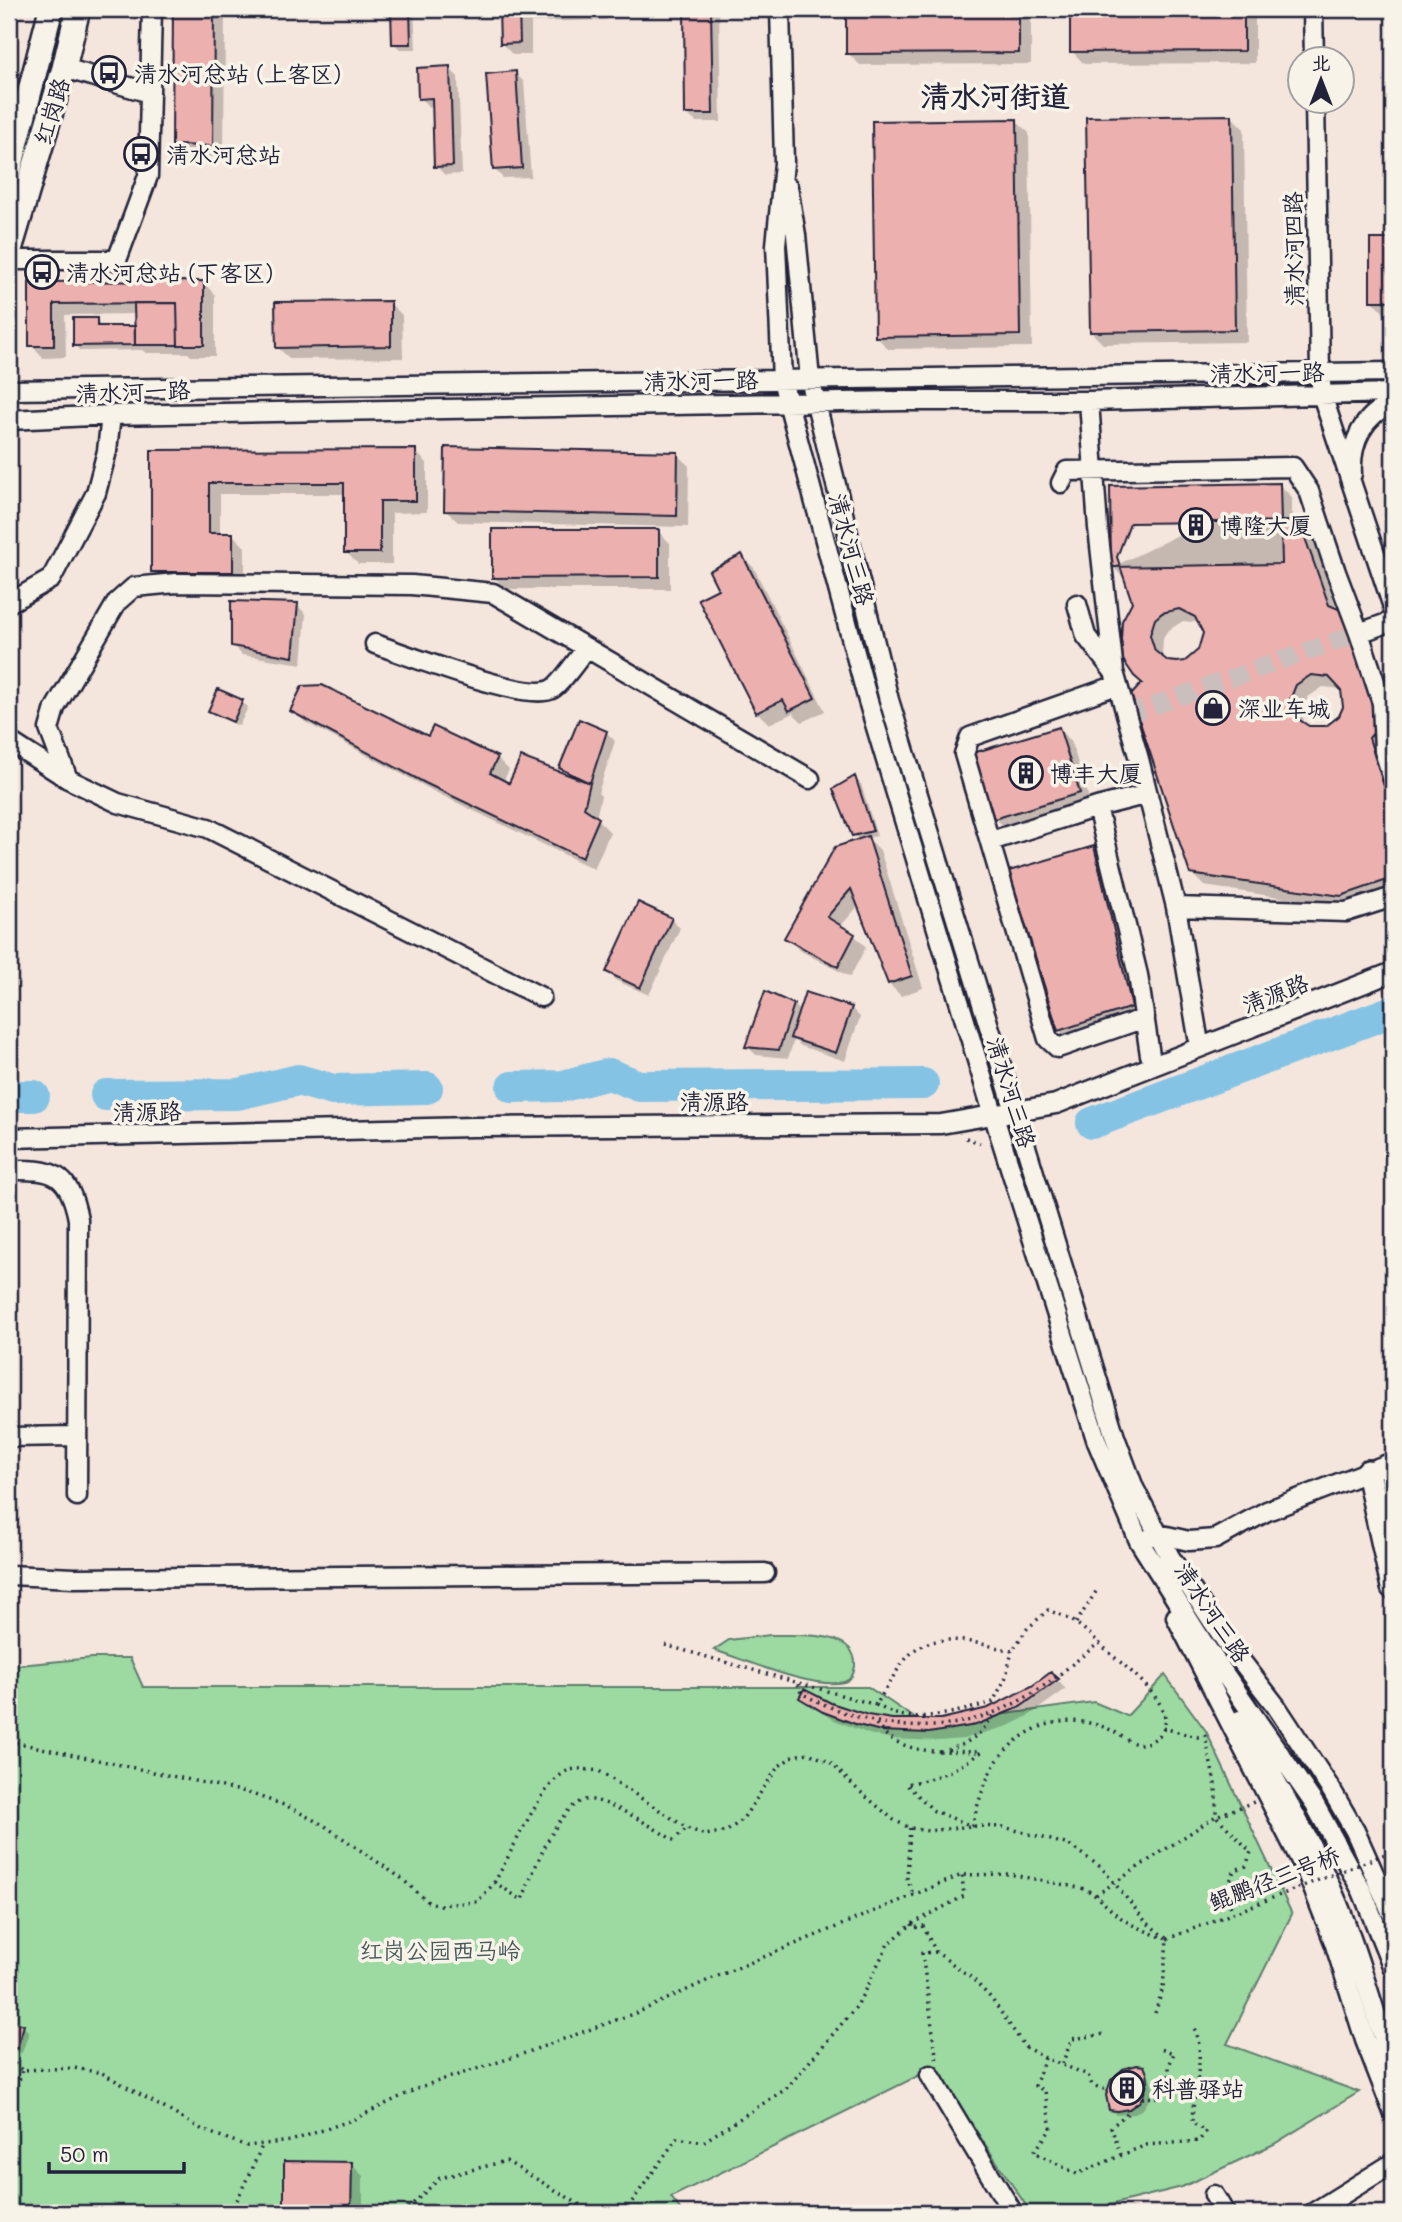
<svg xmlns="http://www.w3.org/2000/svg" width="1402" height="2222" font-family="Mali,'LXGW WenKai TC',sans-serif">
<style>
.green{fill:#9cdaa2;stroke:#5f7e6e;stroke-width:2}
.shadow{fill:#0003;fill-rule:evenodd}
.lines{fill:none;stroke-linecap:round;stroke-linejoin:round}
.river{stroke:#85c3e5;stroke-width:32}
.building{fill:#ecb1af;stroke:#22223b;stroke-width:2;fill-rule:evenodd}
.minor-tunnel{stroke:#cbbfbd;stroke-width:18;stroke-dasharray:18 9;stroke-linecap:butt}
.minor-casing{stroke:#22223b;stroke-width:23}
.major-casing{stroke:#22223b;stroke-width:28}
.path{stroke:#22223b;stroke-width:3.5;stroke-dasharray:2 5;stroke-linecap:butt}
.minor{stroke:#f7f3e8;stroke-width:18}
.major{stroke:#f7f3e8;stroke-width:23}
.path-bridge{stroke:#22223b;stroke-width:3.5;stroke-dasharray:2 5;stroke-linecap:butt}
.labels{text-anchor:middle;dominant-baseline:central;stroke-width:7;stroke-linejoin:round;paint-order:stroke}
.poi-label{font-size:23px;fill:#22223b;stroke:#f7f3e8;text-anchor:start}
.street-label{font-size:23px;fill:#22223b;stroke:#f7f3e8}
.park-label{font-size:23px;fill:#47595a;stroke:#f7f3e8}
.district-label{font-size:30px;font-weight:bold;fill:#22223b;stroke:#f7f3e8}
</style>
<rect width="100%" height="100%" fill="#f5e6dd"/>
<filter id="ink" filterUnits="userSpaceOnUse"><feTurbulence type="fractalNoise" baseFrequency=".0143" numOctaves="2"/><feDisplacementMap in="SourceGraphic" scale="14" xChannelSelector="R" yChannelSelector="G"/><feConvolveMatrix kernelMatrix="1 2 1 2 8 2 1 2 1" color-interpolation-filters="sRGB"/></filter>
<g filter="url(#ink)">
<path class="green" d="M 770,1635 C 794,1636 857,1628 855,1666 C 854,1673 852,1680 844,1682 C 813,1690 746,1660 714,1650 L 729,1640 Z
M 92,1658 L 130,1658 L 143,1687 L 868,1687 L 925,1725 L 1094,1702 L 1127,1716 L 1165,1675 L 1206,1731 L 1292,1914 L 1227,2044 L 1359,2092 L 1274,2144 L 1182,2187 L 1077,2213 L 1031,2213 L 934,2068 L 671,2197 L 683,2213 L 9,2213 L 9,1666 Z"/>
<path class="shadow" d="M 175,9 L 221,9 L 225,13 L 224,157 L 186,157 L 174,145 Z
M 393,9 L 414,9 L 416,49 L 400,49 L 394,44 Z
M 500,9 L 606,9 L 607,20 L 531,22 L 531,55 L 513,55 L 501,43 Z
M 685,9 L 716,9 L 719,12 L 721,122 L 696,122 L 687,114 Z
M 847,9 L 1031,9 L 1031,64 L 860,65 L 848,53 Z
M 1072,9 L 1255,9 L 1255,63 L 1084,64 L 1072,51 Z
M 449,68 L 458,77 L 462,174 L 445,175 L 436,166 L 434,107 L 429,107 L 420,98 Z
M 515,73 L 524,82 L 531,177 L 503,178 L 494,169 Z
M 1231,116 L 1244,129 L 1247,342 L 1103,344 L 1091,332 Z
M 1016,121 L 1029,133 L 1032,347 L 888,349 L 876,336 Z
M 1372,241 L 1393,241 L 1393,313 L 1384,313 L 1372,300 Z
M 203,282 L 215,295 L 215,356 L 191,356 L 188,353 L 146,353 L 142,350 L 80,351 L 75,345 L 96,320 L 102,328 L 137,330 L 136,314 L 65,315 L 66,357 L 43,358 L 31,345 L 30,284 Z
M 390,303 L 402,315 L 403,358 L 290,359 L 277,347 Z
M 415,451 L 427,463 L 427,512 L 392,513 L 392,564 L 358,564 L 346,552 L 346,494 L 220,494 L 220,535 L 233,535 L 245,547 L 245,583 L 165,583 L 153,571 L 153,452 Z
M 677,454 L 689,466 L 688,527 L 458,522 L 445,510 Z
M 1280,485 L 1292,497 L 1292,523 L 1299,523 L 1311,535 L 1337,610 L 1393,792 L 1393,894 L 1354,908 L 1204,886 L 1191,873 L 1144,683 L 1133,602 L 1125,579 L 1113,567 ZM 1183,621 L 1202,623 L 1204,642 L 1200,651 L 1186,662 L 1168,663 L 1162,657 L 1163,639 L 1167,631 ZM 1323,687 L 1343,689 L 1345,708 L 1335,723 L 1327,728 L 1305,726 L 1302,713 L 1308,697 Z
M 658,531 L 670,543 L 670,589 L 506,589 L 494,577 Z
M 742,556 L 754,568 L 825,711 L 802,722 L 793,713 L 769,724 L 757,712 Z
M 297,605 L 306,614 L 302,664 L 242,655 L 233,646 Z
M 242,702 L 248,707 L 239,726 L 216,716 L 210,710 Z
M 292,710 L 429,738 L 497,758 L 509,770 L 503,782 L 510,785 L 572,778 L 562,767 L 606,732 L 615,741 L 598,793 L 601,796 L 596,818 L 610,832 L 594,869 L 439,794 L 305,722 Z
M 1059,729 L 1071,741 L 1091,805 L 1007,830 L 995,818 Z
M 855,779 L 861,784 L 877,836 L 868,838 L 880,850 L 923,988 L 901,996 L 889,984 L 859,905 L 840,927 L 854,935 L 866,947 L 850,977 L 799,950 L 787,938 L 860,841 L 854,835 Z
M 1093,847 L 1106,860 L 1143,1019 L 1071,1042 L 1059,1030 Z
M 671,919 L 680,928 L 649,995 L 617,981 L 608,972 Z
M 793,1005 L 801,1012 L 851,1008 L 860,1017 L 845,1061 L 801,1046 L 794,1040 L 788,1058 L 756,1055 L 748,1047 Z
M 1051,1674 L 1066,1689 L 1030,1715 L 1008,1726 L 963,1739 L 939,1741 L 892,1739 L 869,1734 L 834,1720 L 810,1706 L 801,1697 L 868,1717 L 917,1722 L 965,1716 L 1011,1699 Z
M 9,2022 L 23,2026 L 29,2032 L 22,2053 L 9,2049 Z
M 1143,2068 L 1149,2074 L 1153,2088 L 1152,2095 L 1144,2108 L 1135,2114 L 1116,2115 L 1110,2109 Z
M 286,2163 L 351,2164 L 363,2176 L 363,2213 L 285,2213 Z"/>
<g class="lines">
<path class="river" d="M 512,1087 L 563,1086 L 609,1074 L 639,1086 L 923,1084
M 106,1095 L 238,1094 L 298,1080 L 333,1090 L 427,1088
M 9,1096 L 34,1096
M 1092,1123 L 1393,1011"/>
</g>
<path class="building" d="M 173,9 L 214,9 L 213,146 L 172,145 Z
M 391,9 L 410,9 L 411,44 L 392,44 Z
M 499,9 L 578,9 L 519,10 L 520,43 L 500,44 Z
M 684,9 L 711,9 L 713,114 L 685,114 Z
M 846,9 L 1019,9 L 1019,53 L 846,54 Z
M 1070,9 L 1244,9 L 1244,51 L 1070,52 Z
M 450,66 L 453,166 L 434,167 L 432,98 L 418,99 L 417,68 Z
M 516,71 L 522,168 L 493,170 L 486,74 Z
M 1232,115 L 1235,330 L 1090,332 L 1086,117 Z
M 1017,119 L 1020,335 L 875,337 L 872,121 Z
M 1370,239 L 1393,239 L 1393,301 L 1370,301 Z
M 204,281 L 204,345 L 178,345 L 177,303 L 54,304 L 54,346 L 29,346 L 29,282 Z
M 391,301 L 391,346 L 276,348 L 275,302 Z
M 134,303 L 177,303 L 178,345 L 135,345 Z
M 73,318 L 97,318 L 97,326 L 135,326 L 135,345 L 73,346 Z
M 445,447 L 678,452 L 677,516 L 444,511 Z
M 416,449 L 416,501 L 380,501 L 380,553 L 344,553 L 344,483 L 209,483 L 209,533 L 233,533 L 233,572 L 151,572 L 151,450 Z
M 1280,483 L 1282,564 L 1111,567 L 1110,486 Z
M 1299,521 L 1329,605 L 1341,610 L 1348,618 L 1378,718 L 1375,731 L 1369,738 L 1393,815 L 1393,878 L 1341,896 L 1190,874 L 1131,695 L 1142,683 L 1134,676 L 1123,660 L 1121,640 L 1122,621 L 1132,602 L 1117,557 L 1130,523 ZM 1179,609 L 1195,617 L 1203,633 L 1198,650 L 1185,661 L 1177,662 L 1168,661 L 1155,651 L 1150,635 L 1155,619 L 1162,613 ZM 1311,675 L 1329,677 L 1341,690 L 1343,707 L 1339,716 L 1326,726 L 1309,726 L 1295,717 L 1291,709 L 1290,700 L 1296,685 Z
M 492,529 L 659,529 L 659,577 L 492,578 Z
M 742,554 L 815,698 L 789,711 L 783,700 L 756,713 L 698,599 L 718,589 L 709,571 Z
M 231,601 L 298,603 L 293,657 L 231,646 Z
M 322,685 L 428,736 L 433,726 L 498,757 L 490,773 L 509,783 L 521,757 L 590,783 L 584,808 L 599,818 L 582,858 L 425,783 L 290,711 L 302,686 Z
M 218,689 L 243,700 L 233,722 L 208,711 Z
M 579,719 L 607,731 L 590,783 L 559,768 Z
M 1059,727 L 1080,793 L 994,819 L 973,753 Z
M 855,776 L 873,831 L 852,836 L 833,789 Z
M 868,836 L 912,976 L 888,984 L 851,889 L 827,917 L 855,934 L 838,967 L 784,938 L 835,847 Z
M 1094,846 L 1132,1007 L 1058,1031 L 1009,871 Z
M 638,902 L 672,918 L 640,988 L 606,972 Z
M 765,991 L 794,1004 L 779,1050 L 745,1047 Z
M 805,992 L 852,1007 L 836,1053 L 790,1038 Z
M 1051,1672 L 1059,1679 L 1020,1707 L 976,1725 L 929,1733 L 881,1731 L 858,1725 L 823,1712 L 799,1698 L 804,1689 L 831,1703 L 868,1715 L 892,1719 L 941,1719 L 988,1708 L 1032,1686 Z
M 9,2020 L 24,2025 L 17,2049 L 9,2046 Z
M 1137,2065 L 1144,2066 L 1147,2073 L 1148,2081 L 1143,2096 L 1139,2102 L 1129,2109 L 1117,2111 L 1109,2110 L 1106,2095 L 1111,2080 L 1123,2069 Z
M 284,2161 L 352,2162 L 351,2213 L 284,2213 Z"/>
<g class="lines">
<path class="minor-tunnel" d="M 1127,715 L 1359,633"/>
<g class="minor-casing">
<path id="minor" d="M 780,9 L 784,163 L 776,245 L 782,380 L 868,701 L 1000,1136 L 1097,1442 L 1139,1541 L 1204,1644 L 1315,1805 L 1362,1891 L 1393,1968
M 1313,9 L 1314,60
M 64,68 L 150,93
M 1315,102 L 1320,372 L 1322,395 L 1393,607
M 788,187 L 796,235 L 810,379 L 889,700 L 1115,1437 L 1134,1488 L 1170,1557 L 1225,1640 L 1276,1706 L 1332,1791 L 1355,1831 L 1393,1916
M 9,260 L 117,260 L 148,176 L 152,9
M 9,390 L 1393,372
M 1089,401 L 1098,528 L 1114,672 L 1139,759 L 1176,907 L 1198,1037
M 9,420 L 111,415 L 902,401 L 1089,401 L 1393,393
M 1352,474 C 1350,443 1363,415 1393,403
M 1061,483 L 1067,471 L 1293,467 L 1309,491 L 1336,572 L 1359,633 L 1382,703 L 1384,751 L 1393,779
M 9,603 L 51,579 L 96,493 L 107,451 L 111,415
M 1077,604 L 1086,636 L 1114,672
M 1359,633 L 1393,621
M 375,644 C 405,654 529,703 552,689 C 561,684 579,657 587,648
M 1117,685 L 970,737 L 964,754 L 1048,1039 L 1058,1048 L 1145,1018
M 9,741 L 68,779 L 118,803 L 208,828 L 541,997
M 68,779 L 49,729 L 55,708 L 117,602 L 134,587 L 176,583 L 412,585 L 493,593 L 810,779
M 1097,807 L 1138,975 L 1150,1055
M 991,841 L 1097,807 L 1148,794
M 1176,907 L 1346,912 L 1393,897
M 9,1138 L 472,1127 L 941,1124 L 1056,1104 L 1393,972
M 9,1170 C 53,1169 69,1172 78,1219 L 77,1496
M 9,1437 L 77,1436
M 1152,1536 L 1158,1534 L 1189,1541 L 1215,1539 L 1267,1511 L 1393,1462
M 9,1575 L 74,1578 L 765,1573
M 1176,1617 L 1307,1873 L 1334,1942 L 1365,2040 L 1393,2112
M 1240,1720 C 1276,1780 1311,1839 1338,1904 C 1360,1957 1374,2013 1393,2066
M 930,2075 L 1013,2213
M 1214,2195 L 1225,2213
M 1313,2213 L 1393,2163"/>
</g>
<g class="major-casing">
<path id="major" d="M 9,172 L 51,9
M 9,253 L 64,68 L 78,9
M 1368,1472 L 1393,1587"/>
</g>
<path class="path" d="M 966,1138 L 980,1143
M 1076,1623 L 1097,1590
M 665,1645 L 876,1705 C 886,1689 903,1656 919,1647 C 945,1632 985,1645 1012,1651 L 1027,1629 L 1048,1610 C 1057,1614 1069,1618 1077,1624 C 1090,1633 1101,1645 1113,1656 C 1131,1671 1195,1721 1149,1742 C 1133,1749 1124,1736 1111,1730 C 1071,1712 1028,1722 1000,1757 C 985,1776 978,1804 972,1826 L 934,1811 L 906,1784 C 936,1779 957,1770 981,1752 L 938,1751
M 798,1684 L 801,1693 C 873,1732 947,1740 1021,1700 C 1049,1685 1074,1662 1099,1643
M 876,1705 C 882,1708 889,1712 896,1714 C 923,1722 967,1710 993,1702 L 1006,1677 L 1012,1651
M 876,1724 C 891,1745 916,1751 940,1751
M 1163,1728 L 1197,1737 L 1205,1736 L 1216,1788 L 1216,1816 L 1251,1852 L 1246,1866 L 1235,1870 C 1226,1888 1225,1894 1233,1912
M 9,1741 L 246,1792 L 287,1806 L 325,1826 L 401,1878 L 428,1902 L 441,1905 L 477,1902 C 483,1895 490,1889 495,1881 C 511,1855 540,1784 567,1771 C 576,1767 589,1770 599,1771 L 687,1828 L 705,1835 L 727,1831 L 742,1820 L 778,1767 L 793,1756 L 808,1753 L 830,1762 L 857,1789 L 894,1820 L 910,1828 L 928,1831 L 972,1826 L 1004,1827 L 1069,1845 L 1102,1868 L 1146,1922 L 1167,1939
M 948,1750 C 969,1743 985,1733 994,1712
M 910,1828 L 907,1878 L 913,1894
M 494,1882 L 522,1900 C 532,1875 557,1806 585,1800 C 604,1796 656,1829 673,1840 L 687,1828
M 1096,1895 L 1216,1816 L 1254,1802
M 912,1924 L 913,1928 L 923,1926 L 936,1952 L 972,1978 L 991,1998 L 1025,2047 L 1045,2058 L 1088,2075 L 1092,2085 L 1107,2090
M 936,1952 L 922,1953 L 937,2062
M 1155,2013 L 1163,1988 L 1167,1939
M 1045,2058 L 1035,2086 L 1045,2091 L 1051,2129 L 1034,2152 L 1077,2174 L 1146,2145 L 1199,2141 L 1206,2131 L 1192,2123 C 1192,2095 1207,2052 1194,2028
M 9,2059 L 22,2070 L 74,2068 L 102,2073 L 203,2130 L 247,2146 L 291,2141 L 352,2120 L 423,2086 L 514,2057 L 641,2011 L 713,1978 L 962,1875 L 1009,1874 L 1085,1889 C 1098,1896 1105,1905 1116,1914 C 1129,1925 1146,1931 1161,1937
M 1062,2064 L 1072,2039 L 1105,2034
M 9,2089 L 19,2081 L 22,2070
M 1142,2098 L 1159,2097 L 1169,2088 L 1169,2066 L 1174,2053 L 1160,2049
M 1121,2155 L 1111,2127 L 1129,2112 L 1129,2109
M 231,2213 L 263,2144
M 403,2213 L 440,2178 L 506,2161 L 594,2213
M 624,2213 L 677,2138 L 703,2142 L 786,2089 L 857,2006 L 888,1944 L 912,1924 L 964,1896 L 962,1875"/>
<use href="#minor" class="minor"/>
<use href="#major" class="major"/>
<path class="path-bridge" d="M 1167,1939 L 1393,1851"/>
</g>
</g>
<defs>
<g id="bus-ring" transform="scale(1.75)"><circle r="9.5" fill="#f7f3e8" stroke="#22223b" stroke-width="1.5"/><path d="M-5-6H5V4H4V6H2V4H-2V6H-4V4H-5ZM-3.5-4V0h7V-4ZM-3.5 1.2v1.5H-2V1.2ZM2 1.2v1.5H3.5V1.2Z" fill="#22223b"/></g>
<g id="building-ring" transform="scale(1.75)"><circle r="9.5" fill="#f7f3e8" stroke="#22223b" stroke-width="1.5"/><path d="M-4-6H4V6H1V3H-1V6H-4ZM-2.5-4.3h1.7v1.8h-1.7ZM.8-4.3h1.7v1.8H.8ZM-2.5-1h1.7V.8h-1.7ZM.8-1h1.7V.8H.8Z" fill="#22223b"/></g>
<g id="shop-ring" transform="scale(1.75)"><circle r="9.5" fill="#f7f3e8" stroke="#22223b" stroke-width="1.5"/><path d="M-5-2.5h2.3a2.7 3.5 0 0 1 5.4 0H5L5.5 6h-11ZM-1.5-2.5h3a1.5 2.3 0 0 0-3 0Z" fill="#22223b"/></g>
</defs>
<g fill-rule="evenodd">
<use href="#bus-ring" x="109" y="73"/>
<use href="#bus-ring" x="141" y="154"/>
<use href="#bus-ring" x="42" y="272"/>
<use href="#building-ring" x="1196" y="525"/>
<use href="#shop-ring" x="1213" y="708"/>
<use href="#building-ring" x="1026" y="773"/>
<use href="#building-ring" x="1127" y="2088"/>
</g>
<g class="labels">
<g class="poi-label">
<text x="134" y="73">清水河总站 (上客区)</text>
<text x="166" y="154">清水河总站</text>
<text x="66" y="272">清水河总站 (下客区)</text>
<text x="1220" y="525">博隆大厦</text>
<text x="1238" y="708">深业车城</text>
<text x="1050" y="773">博丰大厦</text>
<text x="1152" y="2088">科普驿站</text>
</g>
<g class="street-label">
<text transform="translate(51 111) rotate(-73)">红岗路</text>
<text transform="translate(1293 249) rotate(-91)">清水河四路</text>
<text transform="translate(1267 372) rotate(-1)">清水河一路</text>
<text transform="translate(701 380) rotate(-1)">清水河一路</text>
<text transform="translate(133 391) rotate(-2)">清水河一路</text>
<text transform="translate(852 549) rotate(75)">清水河三路</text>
<text transform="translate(1275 993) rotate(-21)">清源路</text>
<text transform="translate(1012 1092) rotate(73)">清水河三路</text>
<text x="714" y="1101">清源路</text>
<text transform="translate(147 1111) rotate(-1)">清源路</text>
<text transform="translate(1213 1612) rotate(56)">清水河三路</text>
<text transform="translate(1274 1878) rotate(-21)">鲲鹏径三号桥</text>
</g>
<g class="park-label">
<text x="440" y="1950">红岗公园西马岭</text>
</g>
<g class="district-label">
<text x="995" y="95">清水河街道</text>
</g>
</g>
<rect width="1402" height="2222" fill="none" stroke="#f7f3e8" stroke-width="35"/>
<rect x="18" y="18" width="1367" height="2187" fill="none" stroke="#22223b" stroke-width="2.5" filter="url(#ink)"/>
<g transform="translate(1321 80)"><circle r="33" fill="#f7f3e8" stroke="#a29fa3" stroke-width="2"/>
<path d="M0-5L12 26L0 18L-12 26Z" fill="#22223b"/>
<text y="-10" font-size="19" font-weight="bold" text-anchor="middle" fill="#22223b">北</text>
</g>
<path d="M49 2162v10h135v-10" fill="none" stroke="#22223b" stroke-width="3.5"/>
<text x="60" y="2162" font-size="21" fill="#22223b" stroke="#f7f3e8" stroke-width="5" paint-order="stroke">50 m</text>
</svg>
